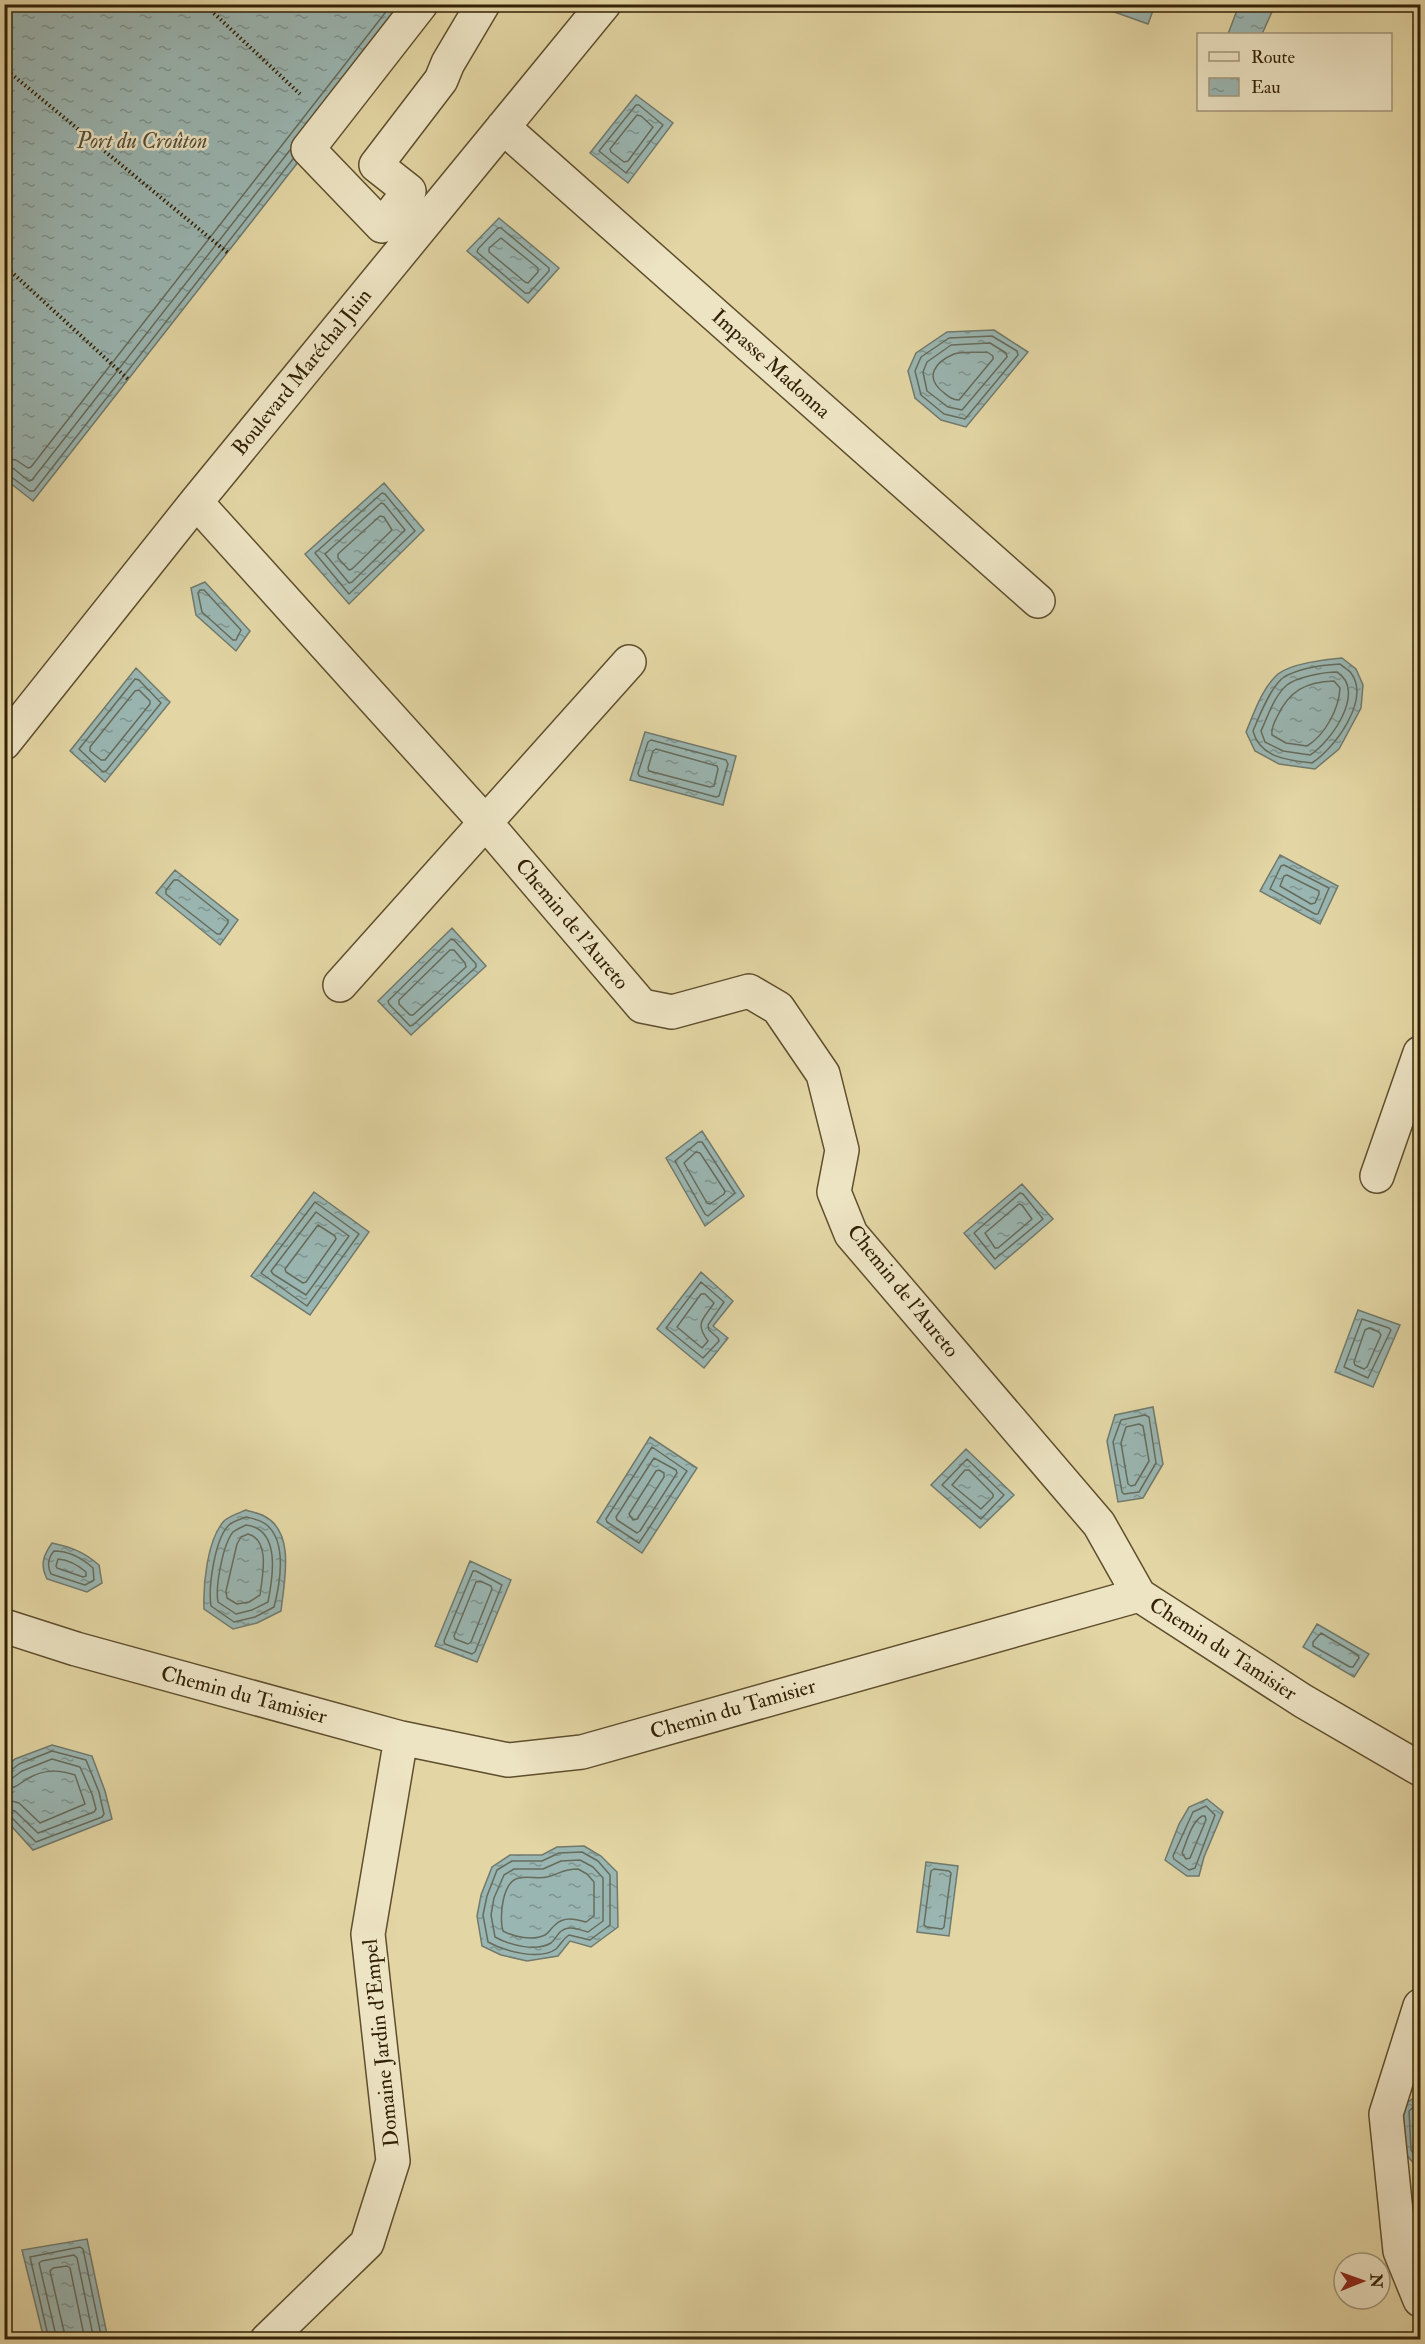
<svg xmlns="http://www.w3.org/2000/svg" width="1425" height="2344" font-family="'IM FELL Double Pica',serif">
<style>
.water{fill:url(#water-ripples);stroke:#717a6d;stroke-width:1.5}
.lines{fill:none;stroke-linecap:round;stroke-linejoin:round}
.shore{stroke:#666c5c;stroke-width:1.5}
.minor-casing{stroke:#5f4e2d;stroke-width:36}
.path{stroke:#332105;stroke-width:4;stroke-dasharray:1.5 3;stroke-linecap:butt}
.minor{stroke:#ede4c4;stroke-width:33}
.labels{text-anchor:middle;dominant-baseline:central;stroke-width:5;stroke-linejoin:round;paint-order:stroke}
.street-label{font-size:21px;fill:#332105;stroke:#ede4c4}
.water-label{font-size:22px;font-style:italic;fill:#524e39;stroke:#ede4c4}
</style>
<defs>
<pattern id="water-ripples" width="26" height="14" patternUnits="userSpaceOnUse" patternTransform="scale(1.5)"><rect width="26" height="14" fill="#9ab6b2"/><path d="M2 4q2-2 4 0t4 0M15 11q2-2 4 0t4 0" fill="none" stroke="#7e948f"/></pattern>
</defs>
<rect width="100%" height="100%" fill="#e3d6a4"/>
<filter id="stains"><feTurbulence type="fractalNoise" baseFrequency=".00333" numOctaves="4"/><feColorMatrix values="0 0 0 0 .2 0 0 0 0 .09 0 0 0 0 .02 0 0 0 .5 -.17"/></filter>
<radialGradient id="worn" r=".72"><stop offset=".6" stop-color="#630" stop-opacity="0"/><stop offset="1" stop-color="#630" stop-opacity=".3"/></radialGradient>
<path class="water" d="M 4,5 L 421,5 L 33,501 L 5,479 Z
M 1095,5 L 1155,4 L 1155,5 L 1148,24 Z
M 1239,5 L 1275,5 L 1262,34 L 1228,34 Z
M 636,95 L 673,123 L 628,183 L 590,153 Z
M 499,218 L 559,268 L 528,303 L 467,251 Z
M 994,330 L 1028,352 L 966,427 L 941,420 L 915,398 L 908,371 L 916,353 L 947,332 Z
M 384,483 L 424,530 L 349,604 L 305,554 Z
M 205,582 L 250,631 L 236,651 L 196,615 L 191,588 Z
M 1342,658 L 1356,669 L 1363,685 L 1361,708 L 1339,749 L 1315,769 L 1279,764 L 1255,751 L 1246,732 C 1254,713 1262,688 1278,674 C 1290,664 1326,659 1342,658 Z
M 136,668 L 170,702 L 105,782 L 70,751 Z
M 645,732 L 736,756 L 723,805 L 630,780 Z
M 1280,855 L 1338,886 L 1320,924 L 1260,891 Z
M 175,870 L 238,920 L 220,945 L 156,893 Z
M 452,928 L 486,966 L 411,1035 L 378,1001 Z
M 702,1131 L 744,1196 L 705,1226 L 666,1158 Z
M 1022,1184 L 1053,1219 L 995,1269 L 964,1233 Z
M 314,1192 L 369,1232 L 310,1315 L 251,1276 Z
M 701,1272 L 733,1301 L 713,1326 L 728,1338 L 704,1368 L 657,1329 Z
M 1358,1310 L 1400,1325 L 1373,1387 L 1335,1372 Z
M 1153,1407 L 1163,1464 L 1143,1498 L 1118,1502 L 1107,1441 L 1115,1415 Z
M 650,1437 L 697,1468 L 642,1553 L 597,1522 Z
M 966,1449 L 1014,1495 L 980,1528 L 931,1485 Z
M 246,1510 C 251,1512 259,1513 264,1516 C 296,1532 284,1582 281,1611 L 257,1623 L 233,1629 L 204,1609 C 203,1585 207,1540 224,1521 C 229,1516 239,1513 246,1510 Z
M 52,1543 C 71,1547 84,1552 99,1565 L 102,1583 L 87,1592 L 47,1579 C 40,1565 43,1556 52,1543 Z
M 470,1561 L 511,1580 L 477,1662 L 435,1646 Z
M 1317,1624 L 1369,1654 L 1354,1677 L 1303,1647 Z
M 52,1745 L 92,1756 L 105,1791 L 112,1819 L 33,1850 L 5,1819 L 5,1768 L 15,1759 Z
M 1207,1799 L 1223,1812 L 1204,1857 L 1199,1876 L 1187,1876 L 1165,1860 L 1179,1824 L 1189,1807 Z
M 584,1846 L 601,1856 L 617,1872 L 618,1927 L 591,1947 L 570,1941 L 558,1956 L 527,1961 L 501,1955 L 482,1946 L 477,1916 L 481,1895 L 492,1867 L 510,1855 L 542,1855 L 557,1847 Z
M 926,1862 L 958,1866 L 949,1936 L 917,1932 Z
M 1420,2094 L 1420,2171 L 1405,2153 L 1402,2106 Z
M 87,2239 L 108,2339 L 44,2339 L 22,2250 Z"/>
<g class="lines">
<path class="shore" d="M 636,105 L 639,105 L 663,125 L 626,173 L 599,151 Z
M 637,115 L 641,116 L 653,127 L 628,161 L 624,162 L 611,152 L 610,149 Z
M 498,228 L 501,228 L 549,268 L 549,271 L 529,293 L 525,293 L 477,252 L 478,249 Z
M 501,238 L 538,268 L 538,272 L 528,283 L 525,282 L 489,252 L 489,248 Z
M 992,336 L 1017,351 L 1018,355 L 965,419 L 944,414 L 921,395 L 915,371 L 921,357 L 949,338 Z
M 990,343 L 1006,353 L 1007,357 L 962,410 L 948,407 L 927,391 L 923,372 L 927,362 L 951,345 Z
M 987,352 L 993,356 L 993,359 L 959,400 C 952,400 948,396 943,392 C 924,377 935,362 954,354 C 963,351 977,353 987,352 Z
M 4,458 L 16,460 L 28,468 L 31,467 L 392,4
M 4,467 L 14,469 L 29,481 L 32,480 L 290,150
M 4,475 L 10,476 L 30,491 L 34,491 L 293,159
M 382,493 L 385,494 L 415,531 L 349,594 L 315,553 Z
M 381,503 L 384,504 L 405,530 L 352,582 L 349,583 L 325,554 Z
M 380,516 L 384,517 L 392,530 L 352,569 L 349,570 L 338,558 L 338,554 Z
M 200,590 L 204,590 L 241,630 L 236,640 L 233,640 L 202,612 L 198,593 Z
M 1340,664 C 1343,667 1349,670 1351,673 C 1371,700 1334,749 1312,763 C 1288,760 1260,758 1253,731 C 1259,716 1271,686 1284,677 C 1300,668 1322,665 1340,664 Z
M 1337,672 C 1367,691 1331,742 1310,755 L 1283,751 L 1265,742 L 1261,731 C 1268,716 1274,696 1287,685 C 1297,677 1324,672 1337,672 Z
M 135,679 L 139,680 L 161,703 L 106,771 L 103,772 L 79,749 Z
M 1334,681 L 1340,688 C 1339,709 1325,735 1307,746 L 1286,743 L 1272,735 C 1271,728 1274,723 1277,717 C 1289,691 1305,682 1334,681 Z
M 139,690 L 150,701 L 150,704 L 105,760 L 101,760 L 90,751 L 90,747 L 135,691 Z
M 651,740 L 726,760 L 728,764 L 719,796 L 716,797 L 639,776 L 638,773 L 648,742 Z
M 656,749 L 717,766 L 718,769 L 714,786 L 710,787 L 649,771 L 648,768 L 653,751 Z
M 1284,865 L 1329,888 L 1318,914 L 1315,914 L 1270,889 L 1281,866 Z
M 1287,875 L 1319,891 L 1319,894 L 1315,903 L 1311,904 L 1280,886 L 1284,876 Z
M 174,880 L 178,880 L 228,920 L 228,923 L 220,934 L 217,934 L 166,894 L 166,890 Z
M 451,939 L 454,940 L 476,964 L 476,967 L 413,1025 L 410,1026 L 389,1004 L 388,1001 Z
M 450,950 L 454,950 L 465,963 L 466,967 L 413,1015 L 410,1015 L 399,1004 L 399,1000 Z
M 698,1142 L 702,1142 L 735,1193 L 708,1216 L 705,1214 L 675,1161 Z
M 696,1152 L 700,1153 L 725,1191 L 724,1194 L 710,1204 L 707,1203 L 684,1163 Z
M 1020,1193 L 1023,1194 L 1043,1219 L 995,1259 L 974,1233 Z
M 315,1202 L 359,1234 L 307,1306 L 261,1273 Z
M 1019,1204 L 1022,1205 L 1032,1219 L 998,1248 L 995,1248 L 985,1233 Z
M 316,1212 L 349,1236 L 306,1295 L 273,1274 L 271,1271 Z
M 318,1225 L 335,1236 L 336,1239 L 306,1282 L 303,1283 L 286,1272 L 285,1269 Z
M 701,1282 L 724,1302 L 708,1325 L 709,1330 L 718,1338 L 719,1341 L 703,1358 L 666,1328 Z
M 701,1294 L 705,1294 L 714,1303 C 704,1319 694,1322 708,1341 L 702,1348 L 677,1327 Z
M 1362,1319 L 1389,1328 L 1391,1330 L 1368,1378 L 1344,1367 Z
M 1369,1328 L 1379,1332 L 1381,1335 L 1367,1367 L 1364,1369 L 1355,1365 L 1354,1362 L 1365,1330 Z
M 1145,1415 L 1149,1417 L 1156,1463 L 1139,1492 L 1124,1494 L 1122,1492 L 1113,1442 L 1121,1420 Z
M 1139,1424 L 1143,1426 L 1149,1461 L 1135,1485 L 1131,1486 L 1128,1484 L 1121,1443 L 1126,1427 Z
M 652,1447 L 687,1471 L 639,1543 L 607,1522 L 606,1519 Z
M 654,1458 L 676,1470 L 677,1473 L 640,1531 L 637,1533 L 617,1520 L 616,1517 Z
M 967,1459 L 1004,1495 L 981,1519 L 942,1485 Z
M 659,1470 L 664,1473 L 664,1477 L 637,1519 L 633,1520 L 629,1514 L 656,1471 Z
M 965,1470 L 969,1470 L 993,1494 L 993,1497 L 981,1509 L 952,1485 Z
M 246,1517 C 254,1519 262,1520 268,1526 C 287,1544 280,1584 274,1607 L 255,1617 L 234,1622 L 211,1606 C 208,1587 215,1538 229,1525 C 233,1521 241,1519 246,1517 Z
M 246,1525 C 281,1529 273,1577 268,1602 L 252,1610 L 236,1614 L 218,1602 C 215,1587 223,1544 233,1532 C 237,1529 242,1527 246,1525 Z
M 248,1534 C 271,1540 262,1578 260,1595 L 249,1602 L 237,1604 L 227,1598 L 226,1591 L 237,1544 L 241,1537 Z
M 54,1551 C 70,1551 82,1558 93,1568 L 94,1580 L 85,1585 L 51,1574 C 47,1566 48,1558 54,1551 Z
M 58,1559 C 69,1560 78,1565 86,1572 L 86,1576 L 83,1577 L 57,1568 L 56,1566 Z
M 473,1571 L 476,1571 L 502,1585 L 475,1652 L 472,1654 L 445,1644 L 444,1641 Z
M 480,1581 L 491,1586 L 492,1589 L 471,1642 L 468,1644 L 455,1639 L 454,1636 L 476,1582 Z
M 1321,1633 L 1358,1655 L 1359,1658 L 1353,1667 L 1350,1667 L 1313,1646 L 1313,1642 Z
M 4,1773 L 10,1771 L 19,1764 L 52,1751 L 86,1760 L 99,1792 L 104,1814 L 102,1817 L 36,1842 L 11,1817 L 4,1815
M 4,1780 L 11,1779 L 22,1771 L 52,1759 L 80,1767 L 92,1794 L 96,1809 L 94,1812 L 38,1833 L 15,1811 L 4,1808
M 4,1789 C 15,1789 19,1784 27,1779 C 43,1769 58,1769 75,1775 L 85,1804 L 40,1823 L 19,1803 L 4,1799
M 1206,1806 L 1215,1815 L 1195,1868 L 1189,1870 L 1174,1859 L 1173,1856 L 1193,1812 Z
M 1202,1816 L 1205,1816 L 1206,1820 L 1190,1858 L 1186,1859 L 1182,1853 C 1187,1841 1191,1823 1202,1816 Z
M 582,1852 L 598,1861 L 610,1875 L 610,1925 L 590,1940 L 569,1935 C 563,1939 561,1944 556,1949 C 540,1961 504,1951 488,1942 L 483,1915 L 487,1896 L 497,1870 L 512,1861 L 542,1861 L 559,1853 Z
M 580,1860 L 593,1867 L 603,1878 L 603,1921 L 588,1932 C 579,1930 569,1924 560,1932 C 557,1935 555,1940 551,1943 C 536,1952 509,1945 495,1937 L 491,1915 L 494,1898 L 504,1875 L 514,1869 L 543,1869 L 561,1861 Z
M 578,1869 L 587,1874 L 594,1882 L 594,1916 L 586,1922 C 575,1919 564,1916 555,1925 C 551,1928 549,1933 545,1935 C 533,1941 514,1937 503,1931 C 499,1918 502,1881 519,1878 C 528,1876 538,1879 547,1877 C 560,1874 562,1869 578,1869 Z
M 934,1869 L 949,1871 L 951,1873 L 944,1927 L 942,1929 L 927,1927 L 924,1925 L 931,1871 Z
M 1420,2101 L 1409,2111 L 1411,2150 L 1420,2162
M 49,2340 L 30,2257 L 80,2247 L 83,2249 L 102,2340
M 57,2340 L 39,2263 L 42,2261 L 74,2255 L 77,2258 L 94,2340
M 66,2340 L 50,2271 L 53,2268 L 67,2266 L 70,2268 L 85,2340"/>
<g class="minor-casing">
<path id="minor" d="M 421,4 L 308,149 L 382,226 L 409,191 L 376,165 L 441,80 L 448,63 L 483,4
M 503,127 L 1038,601
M 196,502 L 485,822 L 642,1006 L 672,1012 L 749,991 L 778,1008 L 823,1074 L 842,1150 L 834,1192 L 851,1234 L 1099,1524 L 1139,1595
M 4,743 L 196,502 L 604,4
M 340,985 L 629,662
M 1377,1176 L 1420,1053
M 4,1626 L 76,1649 L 401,1738 L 508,1760 L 582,1752 L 1139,1595 L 1303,1701 L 1420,1769
M 1420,2006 L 1386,2114 L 1400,2251 L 1420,2300
M 267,2340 L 367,2243 L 393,2161 L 368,1934 L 401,1738"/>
</g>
<path class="path" d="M 204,4 L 300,94
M 4,68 L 228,253
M 4,265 L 129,380"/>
<use href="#minor" class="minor"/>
</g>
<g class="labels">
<g class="street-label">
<text transform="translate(771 364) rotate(42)">Impasse Madonna</text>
<text transform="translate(302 372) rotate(-51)">Boulevard Maréchal Juin</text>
<text transform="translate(572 924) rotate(50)">Chemin de l'Aureto</text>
<text transform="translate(903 1291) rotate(51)">Chemin de l'Aureto</text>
<text transform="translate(1223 1649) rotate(33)">Chemin du Tamisier</text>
<text transform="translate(244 1695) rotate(15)">Chemin du Tamisier</text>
<text transform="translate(733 1709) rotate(-16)">Chemin du Tamisier</text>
<text transform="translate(381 2043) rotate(-96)">Domaine Jardin d'Empel</text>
</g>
<g class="water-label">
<text x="142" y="141">Port du Croûton</text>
</g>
</g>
<rect width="1425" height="2344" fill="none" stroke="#e3d6a4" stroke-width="24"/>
<rect x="6" y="6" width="1413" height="2332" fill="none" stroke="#332105" stroke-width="3"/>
<rect x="12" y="12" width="1401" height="2320" fill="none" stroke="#332105" stroke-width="1.5"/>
<rect x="1197" y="33" width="195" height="78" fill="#ede4c4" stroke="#a39678" stroke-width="1.5"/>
<rect x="1209" y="52" width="30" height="9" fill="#ede4c4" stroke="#a39678" stroke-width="1.5"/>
<text x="1251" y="63" font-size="18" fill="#332105">Route</text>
<rect x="1209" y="78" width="30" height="18" fill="url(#water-ripples)" stroke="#a39678" stroke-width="1.5"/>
<text x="1251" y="93" font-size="18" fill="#332105">Eau</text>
<g transform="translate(1362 2281) rotate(89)"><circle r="28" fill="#ede4c4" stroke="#a39678" stroke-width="1.5"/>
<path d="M0-4.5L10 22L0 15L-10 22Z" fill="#8f2418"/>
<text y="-9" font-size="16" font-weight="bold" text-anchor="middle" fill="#332105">N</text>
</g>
<rect width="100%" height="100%" filter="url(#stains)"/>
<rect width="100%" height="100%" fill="url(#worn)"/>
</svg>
